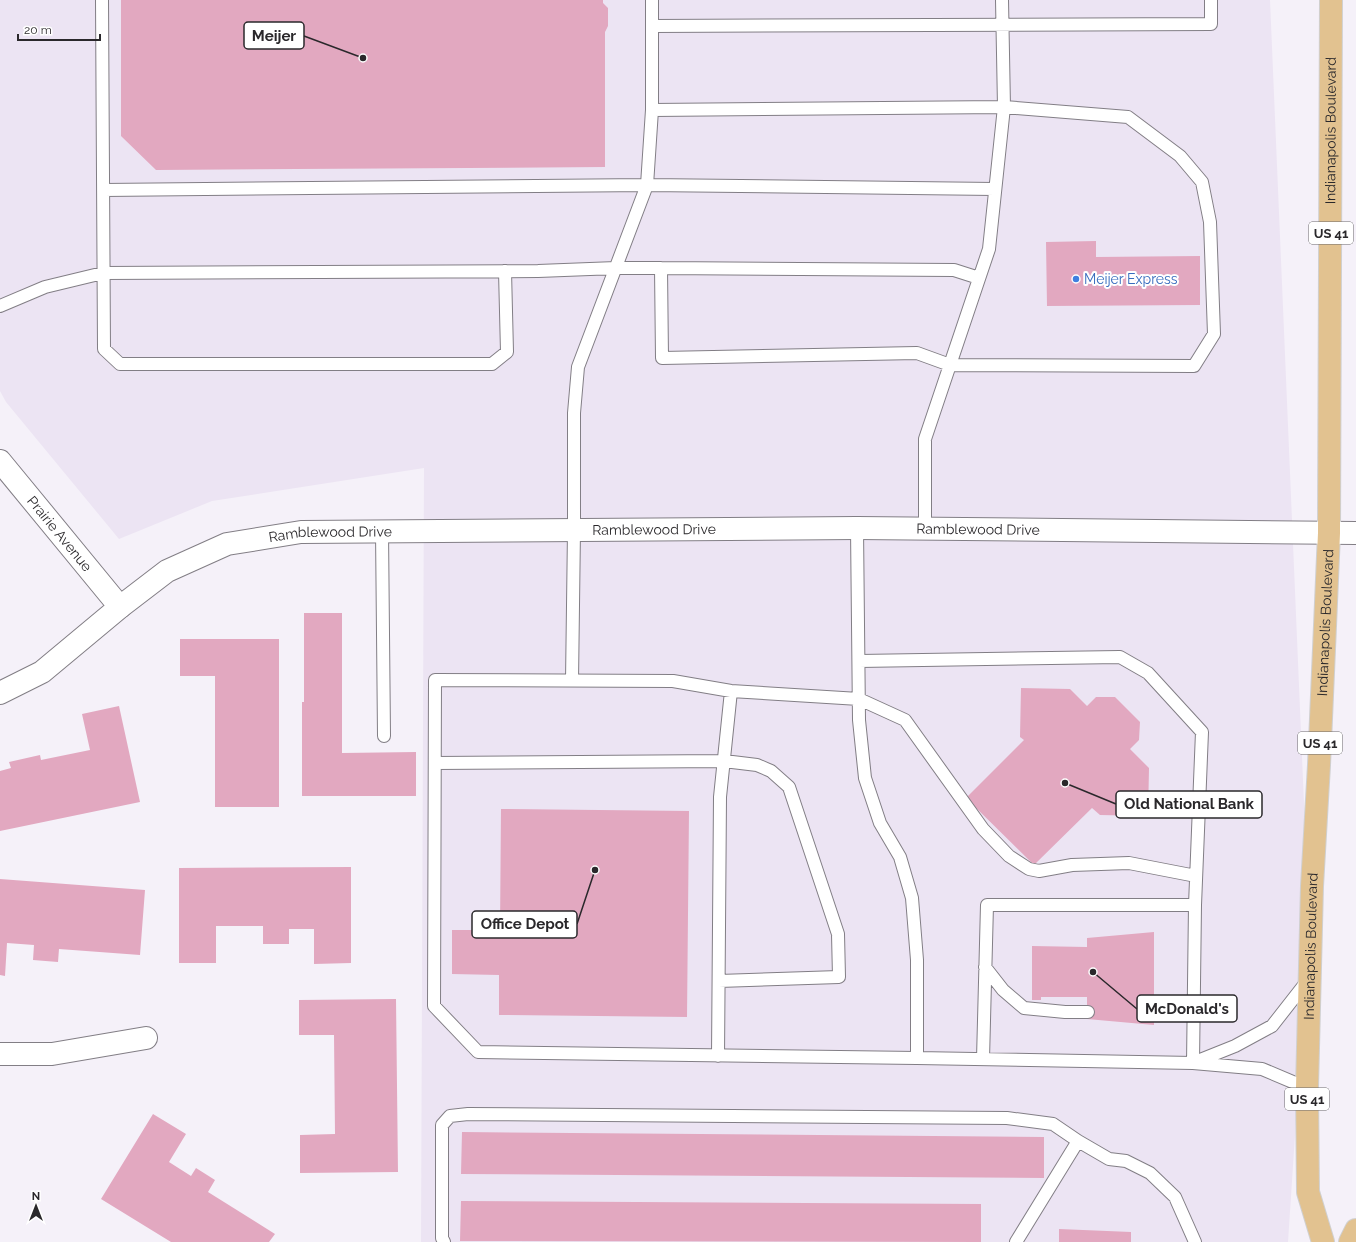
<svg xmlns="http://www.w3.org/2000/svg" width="1356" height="1242" font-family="Raleway,sans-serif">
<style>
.built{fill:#ece4f3}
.building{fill:#e2a8c0}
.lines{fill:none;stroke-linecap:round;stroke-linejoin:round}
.service-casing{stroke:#827e85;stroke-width:14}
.minor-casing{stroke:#827e85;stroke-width:24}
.tertiary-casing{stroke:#827e85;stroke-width:24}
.trunk-casing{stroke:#d0d0d0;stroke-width:24}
.service{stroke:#fff;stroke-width:12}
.minor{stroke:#fff;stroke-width:22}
.tertiary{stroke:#fff;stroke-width:22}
.trunk{stroke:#e2c290;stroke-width:22}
.shop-dot{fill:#3f7fe0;stroke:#fff;stroke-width:1.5}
.labels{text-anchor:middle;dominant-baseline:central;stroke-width:4;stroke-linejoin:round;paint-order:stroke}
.shield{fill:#fff;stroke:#6a686b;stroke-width:1}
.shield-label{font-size:13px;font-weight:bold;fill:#2a282b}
.street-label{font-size:14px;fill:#2a282b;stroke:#fff}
.shop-label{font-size:14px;fill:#366cbe;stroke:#fff;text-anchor:start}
.leader{fill:none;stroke:#2a282b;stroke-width:1.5}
.callout-dot{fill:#2a282b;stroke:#fff;stroke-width:1.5}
.callout{fill:#fff;stroke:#2a282b;stroke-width:1.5}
.callout-label{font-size:15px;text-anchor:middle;font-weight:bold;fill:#2a282b}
</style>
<rect width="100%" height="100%" fill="#f5f1f9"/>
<path class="built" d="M 0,0 L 1270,0 L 1309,922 L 1288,1242 L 421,1242 L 424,468 L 212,501 L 119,539 L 6,402 L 0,391 Z"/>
<path class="building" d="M 121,0 L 603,0 L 603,3 L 608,8 L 608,26 L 605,32 L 605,167 L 156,170 L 121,136 Z
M 1096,241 L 1096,257 L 1200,256 L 1200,305 L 1047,306 L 1046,242 Z
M 304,613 L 342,613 L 342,753 L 416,752 L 416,796 L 302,796 L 302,702 L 304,702 Z
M 180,639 L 279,639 L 279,807 L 215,807 L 215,676 L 180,676 Z
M 1021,688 L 1070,689 L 1087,706 L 1096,697 L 1115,697 L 1140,722 L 1139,740 L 1130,749 L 1149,768 L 1148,816 L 1100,815 L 1092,808 L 1034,865 L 966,798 L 1024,740 L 1020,737 Z
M 119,706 L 140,802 L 0,831 L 0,771 L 11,768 L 9,762 L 40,755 L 41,760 L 90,750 L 82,714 Z
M 501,809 L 689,811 L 687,1017 L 499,1015 L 499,975 L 452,974 L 452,930 L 500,930 Z
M 351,867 L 351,963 L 314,964 L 314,929 L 289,929 L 289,944 L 263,944 L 263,926 L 216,926 L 216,963 L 179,963 L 179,868 Z
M 0,879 L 145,890 L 140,955 L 59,949 L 58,962 L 33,960 L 34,945 L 7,943 L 5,976 L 0,975 Z
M 1154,932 L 1154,1025 L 1087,1019 L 1087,997 L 1041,997 L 1041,1000 L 1032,1000 L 1032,946 L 1087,947 L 1087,938 Z
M 396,999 L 398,1172 L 300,1173 L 300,1135 L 335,1134 L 334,1035 L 299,1035 L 299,1000 Z
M 153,1114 L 186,1134 L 169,1162 L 191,1176 L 196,1168 L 215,1180 L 208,1192 L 275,1234 L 269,1242 L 171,1242 L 101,1199 Z
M 462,1132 L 1044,1137 L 1044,1178 L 461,1174 Z
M 461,1201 L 981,1204 L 981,1242 L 460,1241 Z
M 1059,1229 L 1131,1232 L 1131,1242 L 1059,1242 Z"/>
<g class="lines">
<g class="service-casing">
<path id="service" d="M 102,0 L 104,349 L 120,364 L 492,364 L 507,352 L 505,271
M 652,26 L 1211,24 L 1211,0
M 652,110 L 1004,107 L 1128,117 L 1180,156 L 1202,182 L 1210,222 L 1214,334 L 1194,366 L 950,365 L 917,353 L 662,358 L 661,268
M 103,190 L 647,185 L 995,189
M 0,306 L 45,287 L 103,273 L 538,271 L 616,268 L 661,268 L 954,270 L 979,278
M 857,528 L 859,720 L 865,778 L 880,823 L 900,857 L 912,898 L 917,960 L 917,1058 L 1193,1063 L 1262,1069 L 1307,1088
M 925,529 L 925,439 L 989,249 L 1004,107 L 1002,0
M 382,531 L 384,736
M 859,661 L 1120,657 L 1148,673 L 1202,732 L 1195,905 L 1193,1063
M 572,681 L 574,530 L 574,413 L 578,367 L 647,185 L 652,110 L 652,0
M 435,763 L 724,761 L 757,765 L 771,771 L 789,787 L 838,934 L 839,977 L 719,981
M 985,967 L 1003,990 L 1024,1008 L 1065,1012 L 1088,1012
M 1155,1011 L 1194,1009
M 718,1056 L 720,797 L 731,691
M 917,1058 L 478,1052 L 434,1006 L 435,680 L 673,681 L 731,691 L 859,699 L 905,720 L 983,829 L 1009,856 L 1029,869 L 1039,871 L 1072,865 L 1129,863 L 1196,876
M 983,1059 L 987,905 L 1195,905
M 1195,1062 L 1235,1046 L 1272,1026 L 1308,980
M 444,1242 L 442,1238 L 442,1125 L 450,1116 L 468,1114 L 1007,1118 L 1053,1124 L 1078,1141 L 1109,1159 L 1126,1161 L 1150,1173 L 1175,1197 L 1195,1242
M 1016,1242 L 1078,1141"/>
</g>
<g class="minor-casing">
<g id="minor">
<path id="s1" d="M 0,461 L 120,607 L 42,672 L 0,693"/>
<path d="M 0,1054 L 52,1054 L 146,1038"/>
</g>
</g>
<g class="tertiary-casing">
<g id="tertiary">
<path id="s2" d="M 120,607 L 167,571 L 227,544 L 301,532 L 857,528 L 1356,533"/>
</g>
</g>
<g class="trunk-casing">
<g id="trunk">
<path id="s3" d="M 1323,1242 L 1308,1192 L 1307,1088 L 1312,886 L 1319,765 L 1329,533 L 1331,0"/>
<path d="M 1350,1242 L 1356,1230"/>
</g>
</g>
<use href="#service" class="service"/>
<use href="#minor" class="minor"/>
<use href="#tertiary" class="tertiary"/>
<use href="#trunk" class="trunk"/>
</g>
<circle class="shop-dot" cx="1076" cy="279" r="4"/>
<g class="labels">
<g class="shield">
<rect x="1309" y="222" width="44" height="22" rx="3"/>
<rect x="1298" y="732" width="44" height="22" rx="3"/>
<rect x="1285" y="1088" width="44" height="22" rx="3"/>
</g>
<g class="shield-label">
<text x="1331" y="233">US 41</text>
<text x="1320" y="743">US 41</text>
<text x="1307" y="1099">US 41</text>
</g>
<g class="street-label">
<text stroke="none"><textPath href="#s3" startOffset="1114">Indianapolis Boulevard</textPath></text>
<text stroke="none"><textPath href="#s2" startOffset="553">Ramblewood Drive</textPath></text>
<text stroke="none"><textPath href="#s2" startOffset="877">Ramblewood Drive</textPath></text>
<text stroke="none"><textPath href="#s1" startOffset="94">Prairie Avenue</textPath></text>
<text stroke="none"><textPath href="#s2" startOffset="229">Ramblewood Drive</textPath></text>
<text stroke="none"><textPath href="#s3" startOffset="622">Indianapolis Boulevard</textPath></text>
<text stroke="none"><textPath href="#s3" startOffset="298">Indianapolis Boulevard</textPath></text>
</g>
<g class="shop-label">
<text x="1084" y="279">Meijer Express</text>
</g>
</g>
<path class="leader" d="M363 58L304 36M1065 783L1116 804M595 870L577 924M1093 972L1137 1009"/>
<g class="callout-dot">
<circle cx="363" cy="58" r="4"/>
<circle cx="1065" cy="783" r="4"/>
<circle cx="595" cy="870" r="4"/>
<circle cx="1093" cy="972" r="4"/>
</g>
<g class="callout">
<rect x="244" y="22" width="60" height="27" rx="4"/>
<rect x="1116" y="791" width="146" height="27" rx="4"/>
<rect x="472" y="911" width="105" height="27" rx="4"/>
<rect x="1137" y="995" width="100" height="27" rx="4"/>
</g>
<g class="callout-label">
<text x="274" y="41">Meijer</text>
<text x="1189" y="809">Old National Bank</text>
<text x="525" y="929">Office Depot</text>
<text x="1187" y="1014">McDonald's</text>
</g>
<g transform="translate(36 1206)" stroke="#ffffff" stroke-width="3" paint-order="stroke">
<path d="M0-3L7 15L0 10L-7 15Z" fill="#2a282b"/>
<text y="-6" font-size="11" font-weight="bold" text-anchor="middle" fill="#2a282b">N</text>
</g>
<path d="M18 34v6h82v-6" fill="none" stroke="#2a282b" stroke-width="2"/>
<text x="24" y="34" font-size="12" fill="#2a282b" stroke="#ffffff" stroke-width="3" paint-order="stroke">20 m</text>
</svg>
